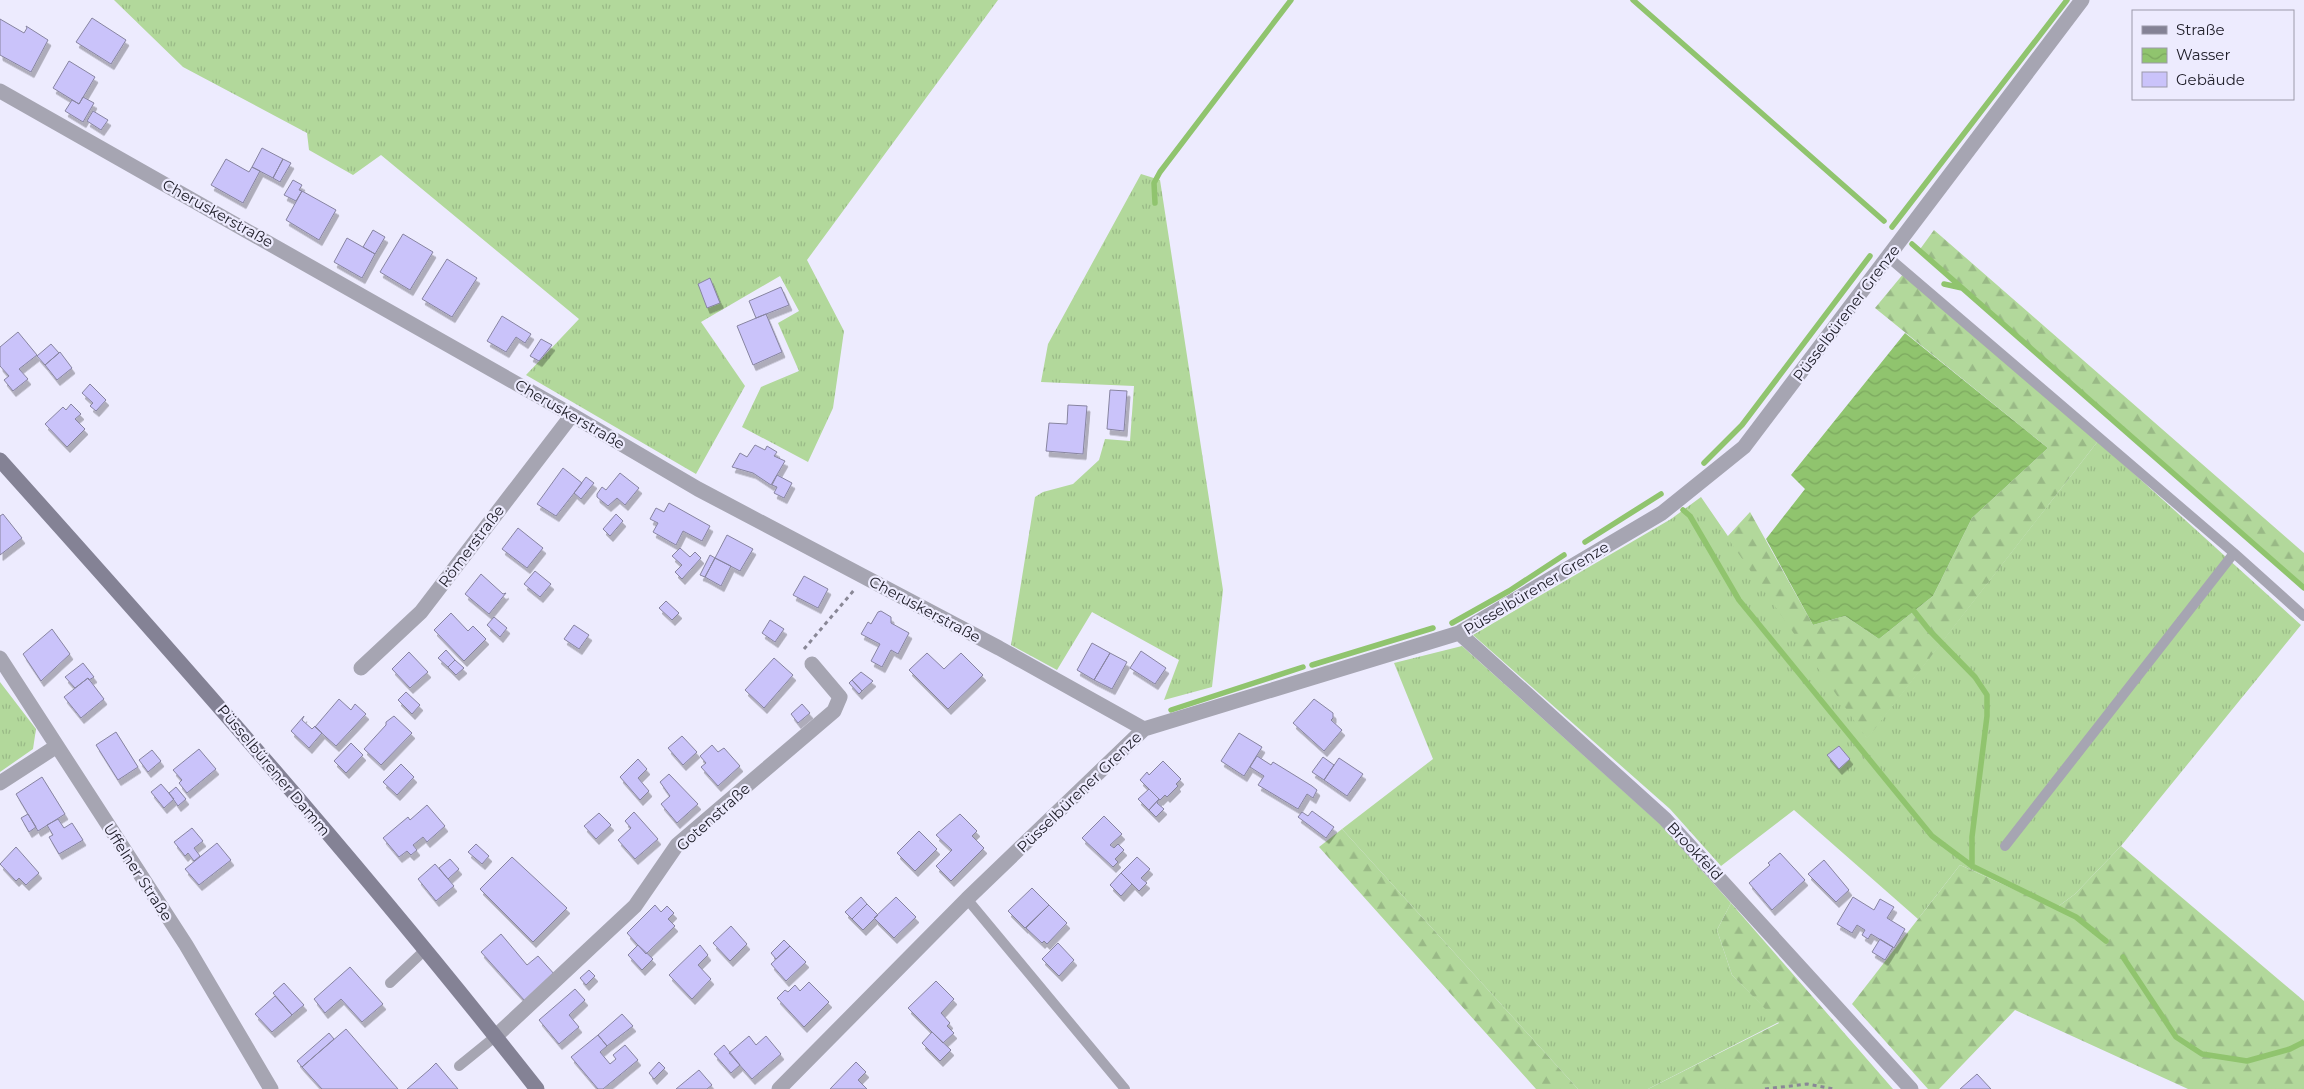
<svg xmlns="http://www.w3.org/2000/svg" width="2304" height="1089" font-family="Montserrat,sans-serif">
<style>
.grass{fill:url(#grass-tufts)}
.forest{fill:url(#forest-firs)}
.water{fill:url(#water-waves)}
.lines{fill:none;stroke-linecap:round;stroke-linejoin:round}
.stream{stroke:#90c46e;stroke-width:5.5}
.building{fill:#cac3fa;stroke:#8784a0;filter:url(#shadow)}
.path{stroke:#898796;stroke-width:3;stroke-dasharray:4 4;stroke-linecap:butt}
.lane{stroke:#a6a5b2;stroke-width:10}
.street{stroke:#a6a5b2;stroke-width:15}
.secondary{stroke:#848295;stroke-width:15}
.labels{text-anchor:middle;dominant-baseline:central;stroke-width:4.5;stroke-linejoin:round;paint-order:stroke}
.street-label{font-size:15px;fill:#22212c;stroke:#edebfe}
</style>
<defs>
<pattern id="grass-tufts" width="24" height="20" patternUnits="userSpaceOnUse" patternTransform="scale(1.25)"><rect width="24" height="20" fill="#b2d89b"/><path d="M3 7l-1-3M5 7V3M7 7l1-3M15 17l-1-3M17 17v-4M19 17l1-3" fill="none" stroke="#99b986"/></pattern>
<pattern id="forest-firs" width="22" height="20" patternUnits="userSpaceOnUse" patternTransform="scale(1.25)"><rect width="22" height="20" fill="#b2d89b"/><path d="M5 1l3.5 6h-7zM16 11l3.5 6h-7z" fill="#99b986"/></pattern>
<pattern id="water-waves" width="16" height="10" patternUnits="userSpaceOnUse" patternTransform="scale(1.25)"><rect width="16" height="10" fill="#90c46e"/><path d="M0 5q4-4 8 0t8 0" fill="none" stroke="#7ca85f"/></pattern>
<filter id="shadow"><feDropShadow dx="3" dy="5.5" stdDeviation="0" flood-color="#0004"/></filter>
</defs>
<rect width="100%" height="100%" fill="#edebfe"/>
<path class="grass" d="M 114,0 L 998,0 L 807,260 L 844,331 L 833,408 L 808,462 L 742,427 L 761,387 L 799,371 L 778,323 L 799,311 L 780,276 L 701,322 L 745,386 L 696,474 L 526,375 L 579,319 L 381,155 L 353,175 L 309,150 L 307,133 L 183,67 Z
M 1141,174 L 1160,180 L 1223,590 L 1212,687 L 1164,700 L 1179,660 L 1092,612 L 1057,670 L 1011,645 L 1035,497 L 1043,492 L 1073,484 L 1099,460 L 1105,439 L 1130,441 L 1134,386 L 1041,382 L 1048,344 Z
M 2098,441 L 2301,625 L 2121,846 L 2075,894 L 2056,908 L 1960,865 L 1918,919 L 1794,810 L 1721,866 L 1670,809 L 1473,635 L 1671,519 L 1701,497 L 1867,738 Z
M 1462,646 L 1660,824 L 1731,903 L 1717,930 L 1732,975 L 1779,1022 L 1648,1089 L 1578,1089 L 1342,829 L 1433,759 L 1394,663 Z
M 0,682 L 36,729 L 33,749 L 0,772 Z"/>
<path class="forest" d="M 1934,230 L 2304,553 L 2304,588 L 1918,252 Z
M 1904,273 L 2098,441 L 1867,739 L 1727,537 L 1750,512 L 1813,625 L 1845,616 L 1879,639 L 1933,596 L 1972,518 L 2048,448 L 1875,308 Z
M 1342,829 L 1578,1089 L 1536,1089 L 1319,847 Z
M 2121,846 L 2304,1001 L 2304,1089 L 2188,1089 L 2015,1010 L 1939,1089 L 1928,1089 L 1852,1004 L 1960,865 L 2056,908 L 2075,894 Z
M 1731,903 L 1893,1089 L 1648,1089 L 1779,1023 L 1732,975 L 1717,930 Z"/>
<path class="water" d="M 1905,333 L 2048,448 L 1972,518 L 1933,596 L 1879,639 L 1845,616 L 1813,625 L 1766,539 L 1805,489 L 1791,475 Z"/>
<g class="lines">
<path class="stream" d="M 1633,0 L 1884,221
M 1155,203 L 1154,183 L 1160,172 L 1291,0
M 1892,227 L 2067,0
M 1912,244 L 2304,588
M 1944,284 L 1962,288
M 1704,463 L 1742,425 L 1870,256
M 1683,510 L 1690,516 L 1739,600 L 1932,836 L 1972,866 L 2076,917 L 2106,941
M 1585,542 L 1661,494
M 1914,611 L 1929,630 L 1975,677 L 1987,695 L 1987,716 L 1972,837 L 1972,866
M 1452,623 L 1509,591 L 1564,555
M 1312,665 L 1433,628
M 1171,710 L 1303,667
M 2123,957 L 2176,1037 L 2202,1054 L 2247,1061 L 2290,1049 L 2304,1042"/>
</g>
<path class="building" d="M 92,18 L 126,40 L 111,64 L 76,42 Z
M 0,19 L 24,33 L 27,28 L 26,26 L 48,40 L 31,72 L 0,55 Z
M 69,61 L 95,77 L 79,104 L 53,88 Z
M 83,97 L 94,103 L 83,122 L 65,111 L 72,100 L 79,104 Z
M 93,111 L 108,120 L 101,130 L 87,121 Z
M 262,148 L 283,159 L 273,178 L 252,167 Z
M 226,159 L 249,172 L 252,167 L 260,171 L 243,203 L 211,185 Z
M 283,159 L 291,163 L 280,182 L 273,178 Z
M 293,180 L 302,185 L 299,190 L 302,191 L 296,201 L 284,195 Z
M 302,191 L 336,210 L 319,240 L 286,220 Z
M 373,230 L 385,237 L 375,254 L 363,247 Z
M 403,234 L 433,252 L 410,290 L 380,272 Z
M 347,238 L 375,254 L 362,278 L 334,262 Z
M 447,259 L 477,278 L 452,317 L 422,299 Z
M 710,278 L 720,303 L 707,308 L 698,284 Z
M 781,287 L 789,305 L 756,318 L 749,301 Z
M 766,314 L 782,352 L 753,365 L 737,326 Z
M 502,316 L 531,334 L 525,343 L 516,337 L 506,352 L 487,341 Z
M 18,332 L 37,355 L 19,369 L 28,379 L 13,391 L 4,380 L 9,376 L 0,366 L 0,347 Z
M 541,339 L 552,345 L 539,361 L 530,356 Z
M 51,344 L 59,353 L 45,365 L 37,356 Z
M 60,352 L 72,368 L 57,380 L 45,365 Z
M 90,384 L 106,400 L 96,411 L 90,406 L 93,403 L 82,393 Z
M 1110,390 L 1127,391 L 1124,431 L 1107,429 Z
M 71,404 L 81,414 L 75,419 L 85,429 L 67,447 L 45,424 L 63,407 L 66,410 Z
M 1068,405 L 1087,406 L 1083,454 L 1046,451 L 1049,423 L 1067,424 Z
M 755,445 L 765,450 L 767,446 L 777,452 L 774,456 L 785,461 L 771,485 L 753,473 L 732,467 L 740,453 L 747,457 Z
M 563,468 L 582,483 L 556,516 L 537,504 Z
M 620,473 L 639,488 L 625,505 L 617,498 L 608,506 L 597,497 L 597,494 L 602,487 L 606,490 Z
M 777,475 L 792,483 L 784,498 L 774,493 L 777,487 L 772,485 Z
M 586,477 L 594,483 L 581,499 L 574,493 Z
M 669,503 L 710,526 L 702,541 L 683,531 L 676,545 L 653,532 L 658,523 L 650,519 L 656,508 L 664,512 Z
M 3,514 L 22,538 L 0,555 L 0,516 Z
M 616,514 L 623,521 L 610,536 L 603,529 Z
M 518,528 L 543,548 L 527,568 L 502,549 Z
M 727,535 L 753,549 L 740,571 L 715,558 Z
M 680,548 L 690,557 L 695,552 L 701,558 L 682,579 L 675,572 L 682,565 L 672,556 Z
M 710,555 L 715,558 L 705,577 L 700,575 Z
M 715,558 L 731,566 L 721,586 L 705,577 Z
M 535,571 L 551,584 L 540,597 L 524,584 Z
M 481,574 L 503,594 L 506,593 L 489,614 L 465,594 Z
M 804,576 L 828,589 L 818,608 L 793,595 Z
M 666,601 L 679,613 L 672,620 L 659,608 Z
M 881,611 L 891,617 L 891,623 L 909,633 L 898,654 L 891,650 L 882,667 L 871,661 L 880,644 L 861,634 L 868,622 L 871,624 L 878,612 Z
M 451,613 L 468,631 L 473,626 L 486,639 L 464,661 L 434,630 Z
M 494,617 L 507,628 L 500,637 L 487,625 Z
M 770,620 L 784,629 L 775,642 L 762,633 Z
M 574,625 L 589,635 L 579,649 L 564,639 Z
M 52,629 L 70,654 L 41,681 L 23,654 Z
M 1092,643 L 1110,653 L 1094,680 L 1077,670 Z
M 446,650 L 455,660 L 448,667 L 438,658 Z
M 1141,651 L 1166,668 L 1155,684 L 1130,668 Z
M 409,652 L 428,672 L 410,688 L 392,669 Z
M 927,653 L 944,669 L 961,653 L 983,675 L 948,709 L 909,670 Z
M 1110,653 L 1127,662 L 1112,689 L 1094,680 Z
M 774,658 L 793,675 L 764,708 L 745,690 Z
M 455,660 L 464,668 L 456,675 L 448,667 Z
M 83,663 L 94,677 L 89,680 L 88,678 L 75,688 L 65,677 Z
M 861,672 L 873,681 L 862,691 L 852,680 Z
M 88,678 L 104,699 L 81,718 L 64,697 Z
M 852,680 L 862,691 L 859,694 L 849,683 Z
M 406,692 L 420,705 L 412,714 L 398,700 Z
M 339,699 L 351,710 L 355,704 L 366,714 L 336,746 L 315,727 Z
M 1314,699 L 1333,713 L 1333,718 L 1331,720 L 1342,730 L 1324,751 L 1293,723 Z
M 802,704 L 810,713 L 798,723 L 791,714 Z
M 304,716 L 302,720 L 312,729 L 315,726 L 322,733 L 309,748 L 291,731 Z
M 394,716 L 412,733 L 381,765 L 364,749 L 386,725 L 386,722 Z
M 116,732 L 138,767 L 118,780 L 96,745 Z
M 1239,733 L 1262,747 L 1244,776 L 1221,761 Z
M 682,736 L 697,752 L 683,765 L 668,748 Z
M 351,743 L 363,755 L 346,773 L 334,761 Z
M 712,745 L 718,752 L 724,748 L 740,766 L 718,786 L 701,767 L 706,763 L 700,756 Z
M 1839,746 L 1850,759 L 1839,769 L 1827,755 Z
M 199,749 L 216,769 L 187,793 L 179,783 L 182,780 L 173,770 Z
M 152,750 L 161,761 L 148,772 L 139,760 Z
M 1257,756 L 1271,765 L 1273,762 L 1312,786 L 1317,790 L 1313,798 L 1307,794 L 1298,809 L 1258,785 L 1264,776 L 1250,767 Z
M 1323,757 L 1334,765 L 1324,780 L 1312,772 Z
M 1339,758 L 1363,774 L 1347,796 L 1324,780 Z
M 638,759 L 647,769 L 638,778 L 649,791 L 640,800 L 620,777 Z
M 1163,761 L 1181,779 L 1176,784 L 1178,786 L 1167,797 L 1165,795 L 1160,800 L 1140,780 L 1147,772 L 1149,775 Z
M 401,764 L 414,777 L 397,795 L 383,782 Z
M 669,774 L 698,804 L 677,823 L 661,804 L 670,796 L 660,782 Z
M 42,777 L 65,814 L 38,831 L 16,794 Z
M 161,784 L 174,799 L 164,808 L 151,792 Z
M 176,787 L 186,799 L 178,806 L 169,793 Z
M 1149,789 L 1159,799 L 1149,810 L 1138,799 Z
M 1159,799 L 1157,803 L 1164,809 L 1156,817 L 1149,810 Z
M 427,805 L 445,826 L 427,842 L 423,837 L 413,845 L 417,850 L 411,855 L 407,851 L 399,857 L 383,838 L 408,817 L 410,820 Z
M 1312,811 L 1334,827 L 1326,838 L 1298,817 L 1302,812 L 1308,816 Z
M 634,812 L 658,839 L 635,859 L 618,840 L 631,828 L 625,821 Z
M 599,813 L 611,825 L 596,839 L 584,826 Z
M 28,814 L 36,827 L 29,832 L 21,818 Z
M 960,814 L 977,831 L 972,836 L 984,848 L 951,881 L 936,866 L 952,850 L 936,835 Z
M 1104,816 L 1122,834 L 1110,845 L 1114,848 L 1118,844 L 1124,850 L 1115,859 L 1118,862 L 1113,867 L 1082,838 Z
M 58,819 L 64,828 L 72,823 L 83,840 L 59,854 L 49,837 L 53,835 L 47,825 Z
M 192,828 L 203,841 L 194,848 L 200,856 L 194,861 L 188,853 L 185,856 L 174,842 Z
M 919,831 L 937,849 L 915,871 L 897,853 Z
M 217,843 L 231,860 L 199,885 L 185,869 Z
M 476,844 L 489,856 L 482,864 L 468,852 Z
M 16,847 L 39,873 L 26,885 L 19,878 L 16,881 L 0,864 Z
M 1780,853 L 1805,880 L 1772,910 L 1749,883 L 1770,865 L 1768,863 Z
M 512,857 L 567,908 L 533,942 L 480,889 Z
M 1137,857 L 1150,869 L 1141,878 L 1147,883 L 1139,891 L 1121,873 Z
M 450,859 L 459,869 L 448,879 L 439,868 Z
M 1824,860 L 1849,890 L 1836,902 L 1808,874 Z
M 435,864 L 454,886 L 436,901 L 418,879 Z
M 1121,873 L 1132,884 L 1121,896 L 1110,885 Z
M 1032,888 L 1049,905 L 1025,928 L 1008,911 Z
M 861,897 L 867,904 L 852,919 L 845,912 Z
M 896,897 L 916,917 L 894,938 L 874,918 Z
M 1853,897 L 1874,910 L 1880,899 L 1894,907 L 1887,918 L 1905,929 L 1894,948 L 1871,934 L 1868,939 L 1862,935 L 1865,930 L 1857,925 L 1852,933 L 1837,924 Z
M 867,904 L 878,915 L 863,930 L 852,919 Z
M 655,905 L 661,912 L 667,906 L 674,913 L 668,919 L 675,926 L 646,954 L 627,933 Z
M 1049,905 L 1067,923 L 1047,944 L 1044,941 L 1042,943 L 1026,928 Z
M 731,926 L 747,944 L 730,961 L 713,943 Z
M 501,934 L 527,965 L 538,956 L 555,975 L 525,1001 L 481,952 Z
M 1880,939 L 1893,947 L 1885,960 L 1872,952 Z
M 784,940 L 790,946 L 776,959 L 771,953 Z
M 1058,943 L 1074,960 L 1059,976 L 1042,959 Z
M 638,945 L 653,959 L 642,970 L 628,955 Z
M 700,945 L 708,955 L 698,965 L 711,979 L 692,999 L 669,975 Z
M 790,946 L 806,962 L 786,981 L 771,964 Z
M 350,967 L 383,1004 L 362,1022 L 341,999 L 325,1013 L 314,999 Z
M 589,970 L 595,976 L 586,985 L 580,978 Z
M 936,981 L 954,999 L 941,1013 L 950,1023 L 947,1026 L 954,1033 L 943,1043 L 908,1008 Z
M 809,982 L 829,1002 L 804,1027 L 777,998 L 785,990 L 788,992 L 795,985 L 800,991 Z
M 284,983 L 304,1005 L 292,1015 L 273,993 Z
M 575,989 L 585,1000 L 569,1015 L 579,1027 L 559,1044 L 539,1020 Z
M 275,996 L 292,1015 L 272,1032 L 255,1014 Z
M 622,1014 L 633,1026 L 607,1046 L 598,1035 Z
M 346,1029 L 398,1089 L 322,1089 L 302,1067 Z
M 932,1032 L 951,1050 L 940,1061 L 922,1043 Z
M 329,1033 L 334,1039 L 302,1067 L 297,1061 Z
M 598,1035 L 607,1046 L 600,1052 L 610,1064 L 616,1059 L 613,1055 L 625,1045 L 638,1060 L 603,1089 L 598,1089 L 571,1057 Z
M 749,1036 L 756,1045 L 766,1036 L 781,1054 L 752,1079 L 729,1053 Z
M 724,1045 L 740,1065 L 731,1073 L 714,1054 Z
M 659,1062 L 665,1068 L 654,1079 L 649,1073 Z
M 856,1062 L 866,1072 L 858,1080 L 867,1089 L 830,1089 Z
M 436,1063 L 458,1089 L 407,1089 L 429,1070 Z
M 699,1070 L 712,1085 L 707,1089 L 676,1089 Z
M 1977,1074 L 1991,1089 L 1960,1089 Z"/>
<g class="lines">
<path class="path" d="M 804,649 L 855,589
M 1765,1089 L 1807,1084 L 1834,1089"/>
<path class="lane" d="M 1888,257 L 2234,553 L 2304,616
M 2005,846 L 2234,553
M 967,899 L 1125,1089
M 390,983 L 425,950
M 459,1066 L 496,1036"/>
<path class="street" d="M 0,91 L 572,415 L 698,489 L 999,648 L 1144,729
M 1459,633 L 1665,819 L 1911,1089
M 0,658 L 186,945 L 271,1089
M 361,668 L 421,612 L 572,415
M 0,783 L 57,746
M 496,1036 L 635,906 L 677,845 L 834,711 L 840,697 L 812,664
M 779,1089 L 967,899 L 1144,729 L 1459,633 L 1662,513 L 1744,447 L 2082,0"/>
<path class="secondary" d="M 0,460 C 184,665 367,872 537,1089"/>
</g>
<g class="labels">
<g class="street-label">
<text transform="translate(218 213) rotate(29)">Cheruskerstraße</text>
<text transform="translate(1846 313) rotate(-53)">Püsselbürener Grenze</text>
<text transform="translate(570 414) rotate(30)">Cheruskerstraße</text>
<text transform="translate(471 546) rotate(-53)">Römerstraße</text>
<text transform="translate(1536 588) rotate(-31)">Püsselbürener Grenze</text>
<text transform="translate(925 609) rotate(28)">Cheruskerstraße</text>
<text transform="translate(274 770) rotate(50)">Püsselbürener Damm</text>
<text transform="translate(1079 792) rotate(-44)">Püsselbürener Grenze</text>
<text transform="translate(713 817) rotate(-42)">Gotenstraße</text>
<text transform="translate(1695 851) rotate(47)">Brookfeld</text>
<text transform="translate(138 872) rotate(57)">Uffelner Straße</text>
</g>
</g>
<rect x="2132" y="10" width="162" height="90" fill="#edebfe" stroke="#9c9aaa"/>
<rect x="2142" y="26" width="25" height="8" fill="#848295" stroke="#9c9aaa"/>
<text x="2176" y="35" font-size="15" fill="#22212c">Straße</text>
<rect x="2142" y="48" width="25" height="15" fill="url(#water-waves)" stroke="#9c9aaa"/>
<text x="2176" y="60" font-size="15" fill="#22212c">Wasser</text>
<rect x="2142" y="72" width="25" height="15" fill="#cac3fa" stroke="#9c9aaa"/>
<text x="2176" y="85" font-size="15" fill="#22212c">Gebäude</text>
</svg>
